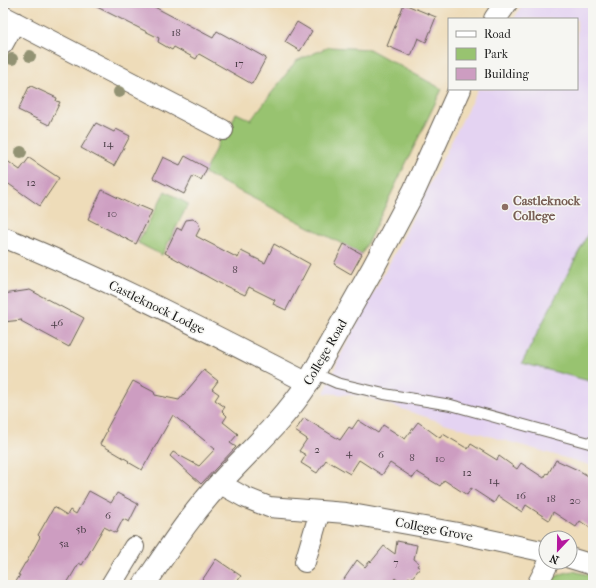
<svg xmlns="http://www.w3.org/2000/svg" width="596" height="588" font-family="'IM FELL French Canon',serif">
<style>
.built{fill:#e4d3f2}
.green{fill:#98c370;stroke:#5a7046}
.building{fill:#cd9dc1}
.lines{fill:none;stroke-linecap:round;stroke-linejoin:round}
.service-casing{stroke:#665f53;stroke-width:12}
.minor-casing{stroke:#665f53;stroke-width:22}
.tertiary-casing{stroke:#665f53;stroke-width:24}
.service{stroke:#fff;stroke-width:10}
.minor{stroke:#fff;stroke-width:20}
.tertiary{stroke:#fff;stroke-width:22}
.tree{fill:#929273}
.education-dot{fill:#8d6e63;stroke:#f6f6f2;stroke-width:1.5}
.labels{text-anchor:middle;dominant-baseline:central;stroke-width:3;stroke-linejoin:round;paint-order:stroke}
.number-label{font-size:11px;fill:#483c45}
.education-label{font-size:13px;font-weight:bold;fill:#785e54;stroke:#f6f6f2;text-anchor:start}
.street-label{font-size:13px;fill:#1c1c1c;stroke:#f6f6f2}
</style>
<rect width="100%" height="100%" fill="#f6f6f2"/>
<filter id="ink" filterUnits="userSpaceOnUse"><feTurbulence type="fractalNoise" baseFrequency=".025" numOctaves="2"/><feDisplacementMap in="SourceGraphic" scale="8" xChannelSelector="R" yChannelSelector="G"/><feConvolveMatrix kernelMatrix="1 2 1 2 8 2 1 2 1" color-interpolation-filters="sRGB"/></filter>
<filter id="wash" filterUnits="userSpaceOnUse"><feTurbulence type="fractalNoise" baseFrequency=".012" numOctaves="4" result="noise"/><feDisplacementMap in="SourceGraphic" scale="16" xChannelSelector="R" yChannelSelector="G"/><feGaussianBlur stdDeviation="0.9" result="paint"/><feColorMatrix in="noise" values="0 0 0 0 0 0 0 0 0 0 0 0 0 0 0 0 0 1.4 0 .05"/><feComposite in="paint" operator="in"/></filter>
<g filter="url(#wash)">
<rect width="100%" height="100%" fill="#eedcb9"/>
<path class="built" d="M 523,3 L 593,3 L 593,466 L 444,423 L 363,396 L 324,393 L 334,373 L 337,362 L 401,241 L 478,89 L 577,89 L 577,19 L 514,19 Z"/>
<path class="green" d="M 329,47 L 369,49 L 442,89 L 362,254 L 204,173 L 222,135 L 227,135 L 236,113 L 251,120 L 296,61 Z
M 165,191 L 188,204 L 162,255 L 138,243 Z
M 593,224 L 593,382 L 522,363 Z
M 573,571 L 593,576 L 593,585 L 549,585 C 554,575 563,573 573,571 Z"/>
<g id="blocks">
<path class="building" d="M 89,3 L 147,3 L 213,38 L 217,31 L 266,58 L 252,84 L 199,54 L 196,59 L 174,47 L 172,50 L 158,42 L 159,38 Z
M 404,4 L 436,17 L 426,42 L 418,38 L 411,56 L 387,46 Z
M 297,22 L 312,31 L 300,51 L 285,42 Z
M 31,86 L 57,98 L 56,101 L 60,102 L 49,125 L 18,110 L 29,87 L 30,88 Z
M 96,123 L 114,132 L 116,129 L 130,136 L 114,166 L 81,148 Z
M 185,156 L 207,168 L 201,180 L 193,176 L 184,194 L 153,178 L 163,157 L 180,165 Z
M 3,158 L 20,170 L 29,158 L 59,178 L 40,206 L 3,180 Z
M 102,190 L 137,207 L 138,205 L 152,211 L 136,244 L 88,219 Z
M 193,219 L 198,222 L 200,228 L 196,236 L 238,258 L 241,251 L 265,263 L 274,244 L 310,264 L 286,310 L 273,304 L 275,300 L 249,287 L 245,295 L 217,282 L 165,253 L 177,228 L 181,230 L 186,220 Z
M 344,244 L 362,254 L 351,274 L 334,264 Z
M 30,290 L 71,312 L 71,311 L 84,318 L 69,347 L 21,321 L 22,320 L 3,322 L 3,294 Z
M 204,370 L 218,381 L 212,389 L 219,394 L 215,400 L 225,407 L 222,411 L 227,416 L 223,422 L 238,434 L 230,443 L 236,447 L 201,484 L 170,456 L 173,452 L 199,466 L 215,449 L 173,415 L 142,470 L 128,462 L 129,461 L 100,444 L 107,431 L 106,430 L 133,381 L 154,392 L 155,395 L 179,400 Z
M 304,418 L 340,440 L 349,427 L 352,429 L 358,420 L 378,433 L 383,425 L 405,439 L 418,422 L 440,438 L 443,434 L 468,449 L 471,444 L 497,460 L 499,456 L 517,469 L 521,463 L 544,478 L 547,473 L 548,474 L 556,460 L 580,471 L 593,479 L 593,530 L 580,521 L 576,527 L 553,512 L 549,520 L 526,505 L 522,512 L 498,496 L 494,503 L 471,488 L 467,495 L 444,480 L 440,486 L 417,472 L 413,478 L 390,463 L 382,475 L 359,460 L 350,474 L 326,460 L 317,473 L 301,463 L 306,455 L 299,451 L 307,439 L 295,431 Z
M 89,491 L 111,503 L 117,493 L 138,504 L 129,522 L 123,519 L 116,533 L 104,527 L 82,565 L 79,563 L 66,585 L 14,585 L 20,575 L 18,575 L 25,563 L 26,563 L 40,537 L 38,535 L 54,507 L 67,515 L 70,510 L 76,514 Z
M 397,541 L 417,545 L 414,559 L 419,563 L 417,566 L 420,568 L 411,579 L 409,577 L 403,585 L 395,578 L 390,585 L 340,585 L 357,560 L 365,567 L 370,561 L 371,562 L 384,546 L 395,554 Z
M 216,559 L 241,576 L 235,585 L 199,585 Z"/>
</g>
</g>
<g filter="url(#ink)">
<use href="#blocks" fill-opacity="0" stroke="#665f53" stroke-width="1"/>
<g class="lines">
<g class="service-casing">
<path id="service" d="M 314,373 L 337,383 L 384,394 L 451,405 L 593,444"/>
</g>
<g class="minor-casing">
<path id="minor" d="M 3,16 L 223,130
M 3,44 L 15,22
M 3,237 C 108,279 208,332 308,383
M 219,483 L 244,497 L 269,507 L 346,513 L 458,533 L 546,552
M 570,558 L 593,565
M 305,562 L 320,511
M 111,585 L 134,547
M 537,585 L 549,562"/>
</g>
<g class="tertiary-casing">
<path id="tertiary" d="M 495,19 L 506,3
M 144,585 C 168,550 191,514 220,483 C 250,450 284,420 308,383 L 373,268 L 414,191 L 460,89"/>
</g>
<use href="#service" class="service"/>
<use href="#minor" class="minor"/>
<use href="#tertiary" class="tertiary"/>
</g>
<g class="tree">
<circle cx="30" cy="56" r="6"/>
<circle cx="12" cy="59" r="6"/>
<circle cx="119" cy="92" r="6"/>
<circle cx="21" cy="152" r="6"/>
</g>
</g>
<circle class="education-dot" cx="505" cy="207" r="4"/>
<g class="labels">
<g class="number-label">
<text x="176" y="32">18</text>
<text x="239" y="63">17</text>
<text x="108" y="143">14</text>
<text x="31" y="182">12</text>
<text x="112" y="213">10</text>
<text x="235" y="269">8</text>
<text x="57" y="322">46</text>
<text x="317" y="449">2</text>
<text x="349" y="452">4</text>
<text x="381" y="454">6</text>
<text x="412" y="457">8</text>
<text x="440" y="458">10</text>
<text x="467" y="472">12</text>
<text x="494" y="480">14</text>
<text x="521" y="495">16</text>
<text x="551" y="498">18</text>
<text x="575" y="500">20</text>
<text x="108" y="515">6</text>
<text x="81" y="529">5b</text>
<text x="64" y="543">5a</text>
<text x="396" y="562">7</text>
</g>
<g class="education-label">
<text x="513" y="200">Castleknock<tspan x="513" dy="15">College</tspan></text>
</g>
<g class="street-label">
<text transform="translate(157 307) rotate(26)">Castleknock Lodge</text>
<text transform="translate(325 352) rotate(-60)">College Road</text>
<text transform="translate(434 529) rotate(11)">College Grove</text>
</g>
</g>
<rect width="596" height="588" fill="none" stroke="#f6f6f2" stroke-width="16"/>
<rect x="448" y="18" width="130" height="72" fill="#f6f6f2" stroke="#9f9f9c"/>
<rect x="456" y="31" width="20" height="6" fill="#ffffff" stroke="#9f9f9c"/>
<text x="484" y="38" font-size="12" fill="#1c1c1c">Road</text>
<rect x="456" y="48" width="20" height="12" fill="#98c370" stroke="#9f9f9c"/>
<text x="484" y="58" font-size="12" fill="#1c1c1c">Park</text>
<rect x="456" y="68" width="20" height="12" fill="#cd9dc1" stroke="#9f9f9c"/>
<text x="484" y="78" font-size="12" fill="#1c1c1c">Building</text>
<g transform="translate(558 550) rotate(202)"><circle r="19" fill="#f6f6f2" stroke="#9f9f9c"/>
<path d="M0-3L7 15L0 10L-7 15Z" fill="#b5179e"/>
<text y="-6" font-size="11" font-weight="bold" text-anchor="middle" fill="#1c1c1c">N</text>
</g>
</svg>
